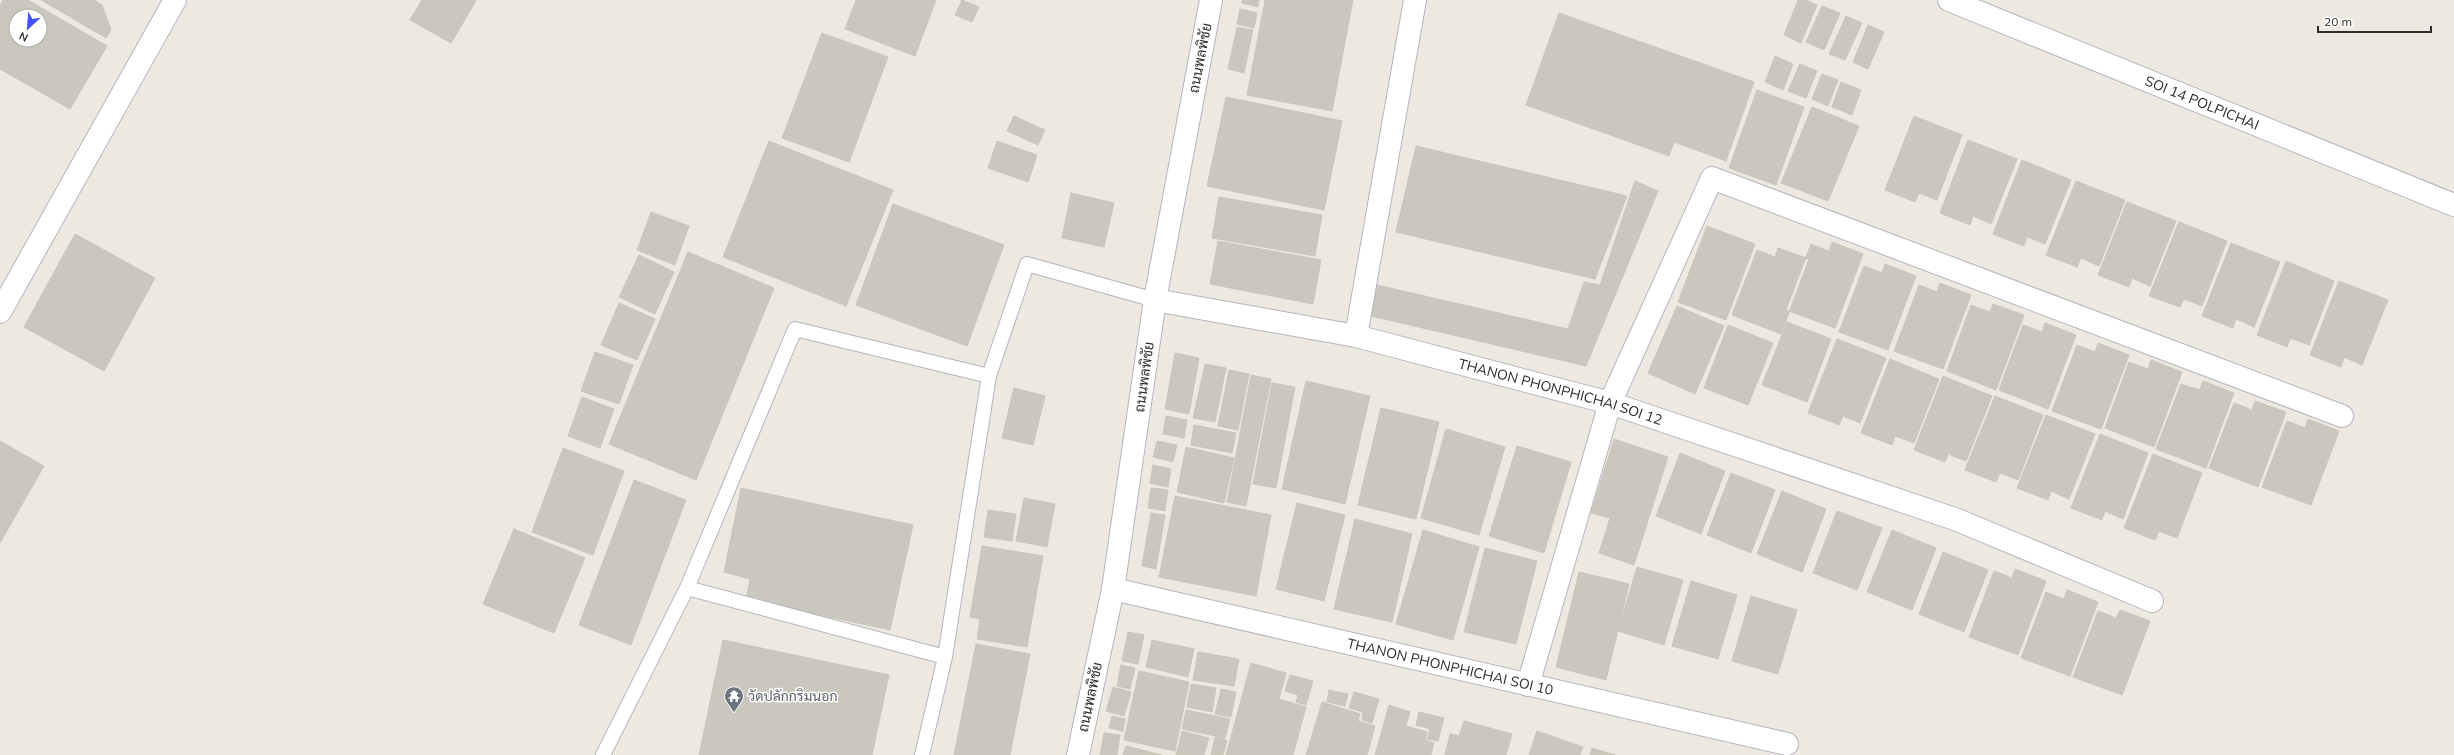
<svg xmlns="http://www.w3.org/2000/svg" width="2454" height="755" font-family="Mulish,Sarabun,sans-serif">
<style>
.building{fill:#cac7be;stroke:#cac6b9;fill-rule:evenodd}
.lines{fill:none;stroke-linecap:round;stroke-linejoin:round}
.service-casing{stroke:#b3b5c0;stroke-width:16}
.minor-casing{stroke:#b3b5c0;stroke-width:24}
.tertiary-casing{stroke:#b3b5c0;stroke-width:24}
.service{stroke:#fff;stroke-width:14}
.minor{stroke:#fff;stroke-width:22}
.tertiary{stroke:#fff;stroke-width:22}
.labels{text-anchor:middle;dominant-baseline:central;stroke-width:3;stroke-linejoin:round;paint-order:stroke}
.street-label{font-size:14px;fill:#2d2d2d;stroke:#fff}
.worship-label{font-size:14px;fill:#5b616d;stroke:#fff;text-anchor:start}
</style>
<rect width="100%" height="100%" fill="#eee9e0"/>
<path class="building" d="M 3,0 L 28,0 L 107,46 L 70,109 L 0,69 L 0,6 ZM 16,16 L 40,16 L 40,40 L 16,40 Z
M 41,0 L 94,0 L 102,5 L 111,30 L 106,38 Z
M 422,0 L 475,0 L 476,1 L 451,43 L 410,20 Z
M 856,0 L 936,0 L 915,56 L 845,29 Z
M 962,0 L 979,7 L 972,22 L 955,15 Z
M 1243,0 L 1259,0 L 1258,7 L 1242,3 Z
M 1265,0 L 1353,0 L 1332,111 L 1247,95 Z
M 1798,0 L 1806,0 L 1817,5 L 1801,43 L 1784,35 Z
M 1822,6 L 1840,13 L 1824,50 L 1806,42 Z
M 1240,9 L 1257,13 L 1254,28 L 1237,24 Z
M 1559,13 L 1754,82 L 1726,161 L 1674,142 L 1669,156 L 1526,105 Z
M 1846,16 L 1862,23 L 1845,60 L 1829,54 Z
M 1868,25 L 1884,32 L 1868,69 L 1853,62 Z
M 1237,27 L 1253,30 L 1244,73 L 1228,69 Z
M 822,33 L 888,57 L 849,162 L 782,138 Z
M 1775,56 L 1793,64 L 1783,90 L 1765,82 Z
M 1800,64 L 1817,71 L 1806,98 L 1788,91 Z
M 1822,74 L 1838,80 L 1828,106 L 1812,99 Z
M 1841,82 L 1861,90 L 1852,115 L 1832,107 Z
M 1757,90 L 1804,107 L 1776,185 L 1729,168 Z
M 1226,97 L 1342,121 L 1324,210 L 1207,186 Z
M 1812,107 L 1859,126 L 1828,201 L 1781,183 Z
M 1014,116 L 1045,130 L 1038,145 L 1007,131 Z
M 1914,116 L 1962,135 L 1937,200 L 1919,193 L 1915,202 L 1885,190 Z
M 1968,140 L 2017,159 L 1991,224 L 1973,216 L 1970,225 L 1940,213 Z
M 769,141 L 893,190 L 846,306 L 723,257 Z
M 997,141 L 1037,155 L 1028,182 L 988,168 Z
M 1416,146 L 1627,196 L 1595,279 L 1396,232 Z
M 2022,160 L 2071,180 L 2045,244 L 2027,237 L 2024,246 L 1993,234 Z
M 1635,181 L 1658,191 L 1586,366 L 1371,316 L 1377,285 L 1568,329 L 1584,282 L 1600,285 Z
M 2076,181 L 2125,200 L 2099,266 L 2081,258 L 2077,267 L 2046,255 Z
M 1071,193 L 1114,203 L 1104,247 L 1062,238 Z
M 1219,197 L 1322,215 L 1315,256 L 1212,238 Z
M 2127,202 L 2176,221 L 2150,286 L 2132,278 L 2129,287 L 2098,275 Z
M 893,204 L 1004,245 L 967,346 L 856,305 Z
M 651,212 L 689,226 L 675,265 L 637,250 Z
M 2179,222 L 2227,241 L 2202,306 L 2184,299 L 2180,307 L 2149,296 Z
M 1707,226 L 1755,244 L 1726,320 L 1678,302 Z
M 75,234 L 155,278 L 104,371 L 24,327 Z
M 1218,241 L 1321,260 L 1313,304 L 1210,284 Z
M 1832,242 L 1863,254 L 1835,328 L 1786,310 L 1811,244 L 1829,251 Z
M 2231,243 L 2280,262 L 2254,327 L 2236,319 L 2233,328 L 2202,316 Z
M 1778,248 L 1809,259 L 1781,334 L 1732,315 L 1757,250 L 1775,257 Z
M 688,252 L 774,288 L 696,480 L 609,444 Z
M 639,255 L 674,272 L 655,314 L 619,297 Z
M 2286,261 L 2334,281 L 2309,345 L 2290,338 L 2287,347 L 2257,335 Z
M 1885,264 L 1916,276 L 1888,350 L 1839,332 L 1864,266 L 1882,273 Z
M 2339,281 L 2388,300 L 2362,365 L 2344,357 L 2341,367 L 2310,355 Z
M 1940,283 L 1971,295 L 1943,369 L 1894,351 L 1919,285 L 1937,292 Z
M 619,303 L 655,319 L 637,360 L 601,345 Z
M 1993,304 L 2024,315 L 1996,390 L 1947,371 L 1971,305 L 1990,312 Z
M 1677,306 L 1724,326 L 1695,394 L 1648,373 Z
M 1787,322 L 1831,339 L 1807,402 L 1762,385 Z
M 2045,323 L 2076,335 L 2048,409 L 1999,390 L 2023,325 L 2042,332 Z
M 1728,325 L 1773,343 L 1748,405 L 1704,388 Z
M 1837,339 L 1886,358 L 1860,423 L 1843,416 L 1839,425 L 1808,413 Z
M 2098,343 L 2129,355 L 2101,429 L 2052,411 L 2077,345 L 2095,352 Z
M 595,352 L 633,365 L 619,404 L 581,391 Z
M 1175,353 L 1199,358 L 1189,414 L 1165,409 Z
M 1890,359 L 1939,379 L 1914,443 L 1895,436 L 1892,445 L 1861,433 Z
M 2151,360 L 2182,372 L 2154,447 L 2105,428 L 2129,362 L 2148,369 Z
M 1205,364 L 1226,368 L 1215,422 L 1193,418 Z
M 1229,370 L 1249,374 L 1238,430 L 1218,426 Z
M 1251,375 L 1271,379 L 1246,506 L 1227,502 Z
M 1943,376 L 1992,396 L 1966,461 L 1948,454 L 1945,462 L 1914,450 Z
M 1306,381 L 1370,396 L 1345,504 L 1282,489 Z
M 2203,381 L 2234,393 L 2206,468 L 2156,449 L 2181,384 L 2200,390 Z
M 1272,383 L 1295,387 L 1276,488 L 1253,484 Z
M 1014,388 L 1045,396 L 1033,445 L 1002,438 Z
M 1995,396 L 2043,415 L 2018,480 L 2000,473 L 1996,482 L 1965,470 Z
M 582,397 L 614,409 L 600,448 L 568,436 Z
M 2255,401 L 2286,412 L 2258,487 L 2209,468 L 2234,403 L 2252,410 Z
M 1381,408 L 1439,422 L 1416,519 L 1358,505 Z
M 2046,415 L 2095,434 L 2069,499 L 2051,491 L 2048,500 L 2017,488 Z
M 1166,416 L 1187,420 L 1184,438 L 1163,434 Z
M 2308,419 L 2339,431 L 2311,505 L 2262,487 L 2287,421 L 2305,428 Z
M 1194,425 L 1236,433 L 1232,453 L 1191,445 Z
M 1446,429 L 1505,447 L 1479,535 L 1421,518 Z
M 2100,434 L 2148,453 L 2123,519 L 2105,511 L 2102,520 L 2071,508 Z
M 1614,439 L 1668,457 L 1634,565 L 1599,553 L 1610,518 L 1591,513 Z
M 0,441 L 44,466 L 0,543 Z
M 1157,441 L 1177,445 L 1173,462 L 1153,457 Z
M 1517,446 L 1571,462 L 1544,553 L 1489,536 Z
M 1186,447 L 1234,458 L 1224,503 L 1177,492 Z
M 563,448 L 624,471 L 593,555 L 532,532 Z
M 1680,453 L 1725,471 L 1701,534 L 1656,516 Z
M 2153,454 L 2202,473 L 2177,538 L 2159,531 L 2155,540 L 2124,528 Z
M 1153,465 L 1171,469 L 1168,487 L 1150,483 Z
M 1731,473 L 1775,490 L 1751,553 L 1707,535 Z
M 634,480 L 686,500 L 631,645 L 579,625 Z
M 741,488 L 913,525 L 890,630 L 746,599 L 750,579 L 724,572 Z
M 1151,488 L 1168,490 L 1165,511 L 1148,508 Z
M 1782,491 L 1826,509 L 1802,572 L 1757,554 Z
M 1175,496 L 1271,515 L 1256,596 L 1159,577 Z
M 1024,498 L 1055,504 L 1047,547 L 1016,541 Z
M 1297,503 L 1345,515 L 1324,601 L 1276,589 Z
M 988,510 L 1016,514 L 1012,541 L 984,537 Z
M 1837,511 L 1882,528 L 1857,590 L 1813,573 Z
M 1151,513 L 1165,515 L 1156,569 L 1142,566 Z
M 1355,519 L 1412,534 L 1392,622 L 1334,609 Z
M 514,529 L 585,558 L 554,633 L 483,604 Z
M 1423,530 L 1479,547 L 1453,640 L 1396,624 Z
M 1892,530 L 1936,548 L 1912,610 L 1867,592 Z
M 982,546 L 1043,556 L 1027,647 L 977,639 L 980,619 L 970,617 Z
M 1485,548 L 1537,561 L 1516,644 L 1464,632 Z
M 1943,552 L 1988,570 L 1964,632 L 1919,614 Z
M 1637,567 L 1683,580 L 1664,645 L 1618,631 Z
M 2015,569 L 2046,581 L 2018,655 L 1969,637 L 1994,571 L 2012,578 Z
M 1579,572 L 1629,584 L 1606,680 L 1556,667 Z
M 1691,581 L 1737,595 L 1718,659 L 1672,646 Z
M 2067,590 L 2098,602 L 2070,676 L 2021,658 L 2046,592 L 2064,599 Z
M 1751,596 L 1797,610 L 1778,674 L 1732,661 Z
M 2120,610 L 2150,621 L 2122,695 L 2073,677 L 2098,611 L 2116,618 Z
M 1128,632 L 1144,635 L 1138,664 L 1122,661 Z
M 723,640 L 889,675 L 872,755 L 699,755 Z
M 1152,640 L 1194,649 L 1188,677 L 1146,667 Z
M 976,644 L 1030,654 L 1010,755 L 954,755 Z
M 1198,652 L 1239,659 L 1234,686 L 1193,680 Z
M 1251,663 L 1286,673 L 1279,699 L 1306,707 L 1293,755 L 1226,755 Z
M 1121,665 L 1135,668 L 1130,689 L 1117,686 Z
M 1139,671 L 1189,682 L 1175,751 L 1124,740 Z
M 1290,675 L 1313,681 L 1306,705 L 1296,702 L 1298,695 L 1285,691 Z
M 1191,684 L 1216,688 L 1212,712 L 1187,707 Z
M 1113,687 L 1131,692 L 1124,716 L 1106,711 Z
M 1221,689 L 1236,692 L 1231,717 L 1215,714 Z
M 1329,690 L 1348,694 L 1345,706 L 1327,702 Z
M 1354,692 L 1379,699 L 1372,723 L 1362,720 L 1363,712 L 1349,708 Z
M 1322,702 L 1360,714 L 1358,721 L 1375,726 L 1367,755 L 1306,755 Z
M 1389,705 L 1410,712 L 1406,726 L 1427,732 L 1425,740 L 1434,743 L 1431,755 L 1375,755 Z
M 1186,710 L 1230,719 L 1225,738 L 1182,729 Z
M 1419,712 L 1444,718 L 1438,741 L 1427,739 L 1430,729 L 1416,725 Z
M 1112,716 L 1125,719 L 1123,731 L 1109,728 Z
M 1464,721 L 1512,734 L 1506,755 L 1445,755 L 1450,734 L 1459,736 Z
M 1182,731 L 1209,738 L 1204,755 L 1176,755 Z
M 1537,731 L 1583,747 L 1580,755 L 1529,755 Z
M 1104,733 L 1120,735 L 1117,755 L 1100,755 Z
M 1215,737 L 1227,740 L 1223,755 L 1211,755 Z
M 1126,746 L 1162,755 L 1123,755 Z
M 1592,748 L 1615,755 L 1590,755 Z"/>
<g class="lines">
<g class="service-casing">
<path id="service" d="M 687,588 L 945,657
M 603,755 L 687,588 L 795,329 L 989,376
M 922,755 L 945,657 L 989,376 L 1027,264 L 1155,300"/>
</g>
<g class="minor-casing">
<g id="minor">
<path id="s1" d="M 1949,0 L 2454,205"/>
<path id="s2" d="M 1155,300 L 1356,336 L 1610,403 L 1955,519 L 2152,601"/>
<path d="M 0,312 L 175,0"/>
<path d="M 1356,336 L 1415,0"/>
<path id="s3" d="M 1113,589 L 1787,744"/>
<path d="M 1528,685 L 1610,403 L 1712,178 L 2342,416"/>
</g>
</g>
<g class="tertiary-casing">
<path id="tertiary" d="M 1078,755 L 1113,589 L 1155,300 L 1211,0"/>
</g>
<use href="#service" class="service"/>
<use href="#minor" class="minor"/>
<use href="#tertiary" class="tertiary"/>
</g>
<defs>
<g id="temple-pin" transform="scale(1)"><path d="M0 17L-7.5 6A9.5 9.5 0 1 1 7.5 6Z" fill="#6b7280" stroke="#fff"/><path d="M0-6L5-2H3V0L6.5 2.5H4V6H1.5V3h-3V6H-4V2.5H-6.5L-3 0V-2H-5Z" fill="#fff"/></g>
</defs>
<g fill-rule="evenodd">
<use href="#temple-pin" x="734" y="696"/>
</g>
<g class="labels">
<g class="street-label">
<text transform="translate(1200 58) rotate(-79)">ถนนพลพิชัย</text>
<text stroke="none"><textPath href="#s1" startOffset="273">SOI 14 POLPICHAI</textPath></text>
<text transform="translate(1144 377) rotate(-82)">ถนนพลพิชัย</text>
<text stroke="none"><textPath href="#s2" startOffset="416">THANON PHONPHICHAI SOI 12</textPath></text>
<text stroke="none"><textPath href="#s3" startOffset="346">THANON PHONPHICHAI SOI 10</textPath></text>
<text transform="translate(1090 697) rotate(-78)">ถนนพลพิชัย</text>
</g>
<g class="worship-label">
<text x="748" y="696">วัดปลักกริมนอก</text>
</g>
</g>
<g transform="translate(28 28) rotate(206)"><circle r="19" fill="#ffffff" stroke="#ababab"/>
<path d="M0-3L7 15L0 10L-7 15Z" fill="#4253f9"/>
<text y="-6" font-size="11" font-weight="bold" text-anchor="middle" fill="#2d2d2d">N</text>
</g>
<path d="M2318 26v6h113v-6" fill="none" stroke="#2d2d2d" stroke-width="2"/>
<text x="2324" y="26" font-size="12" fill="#2d2d2d" stroke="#ffffff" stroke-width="3" paint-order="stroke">20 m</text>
</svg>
